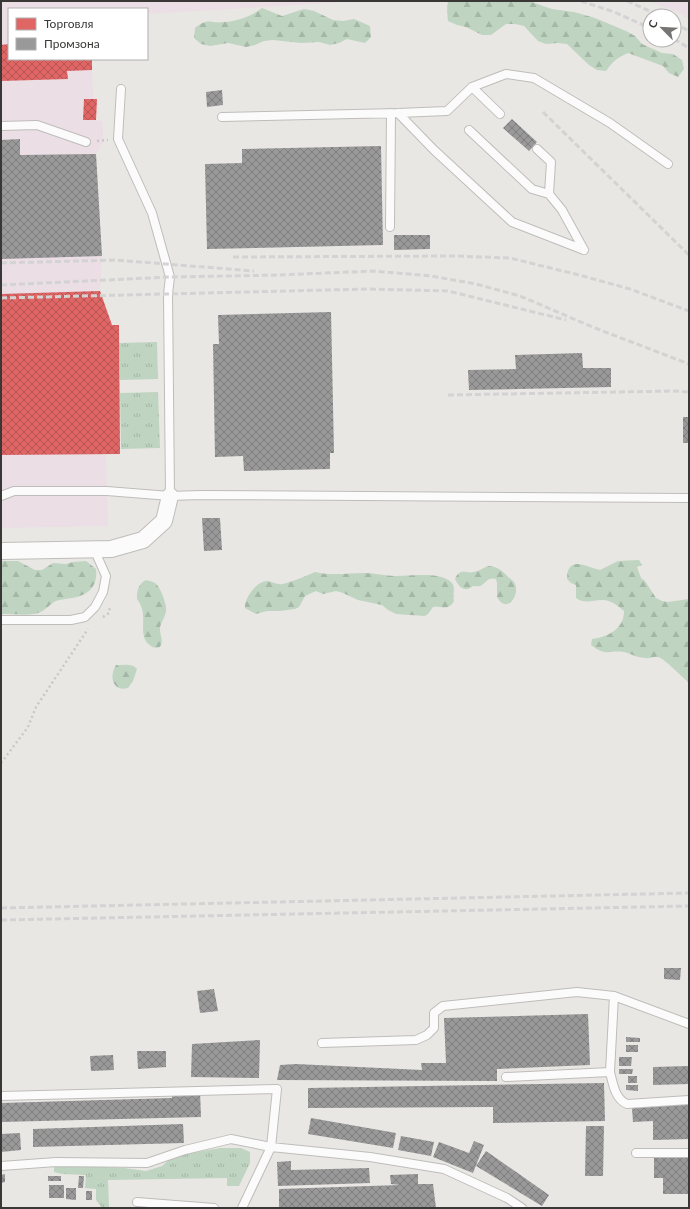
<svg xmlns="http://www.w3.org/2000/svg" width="690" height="1209" font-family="Lato,sans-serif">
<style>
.commercial{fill:#ebdee4}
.grass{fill:url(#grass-tufts)}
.forest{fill:url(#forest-firs)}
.shops{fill:url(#shops-cross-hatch)}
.industry{fill:url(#industry-cross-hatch)}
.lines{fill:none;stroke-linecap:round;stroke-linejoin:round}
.lane-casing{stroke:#bebdba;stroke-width:10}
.street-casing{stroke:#bebdba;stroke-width:18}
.path{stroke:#c8c8c7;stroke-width:2.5;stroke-dasharray:2 3;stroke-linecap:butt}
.lane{stroke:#fcfbfb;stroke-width:8}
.street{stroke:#fcfbfb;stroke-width:16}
.rail{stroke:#d4d3d3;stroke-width:3;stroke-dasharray:6 3;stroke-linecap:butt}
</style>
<defs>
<pattern id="grass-tufts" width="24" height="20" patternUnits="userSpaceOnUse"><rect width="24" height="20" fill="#bfd4c1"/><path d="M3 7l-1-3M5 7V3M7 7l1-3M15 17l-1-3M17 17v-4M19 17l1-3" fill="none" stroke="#a5b7a6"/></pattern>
<pattern id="forest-firs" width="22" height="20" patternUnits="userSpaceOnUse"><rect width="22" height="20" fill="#bfd4c1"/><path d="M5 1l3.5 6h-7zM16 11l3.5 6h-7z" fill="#a5b7a6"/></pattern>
<pattern id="shops-cross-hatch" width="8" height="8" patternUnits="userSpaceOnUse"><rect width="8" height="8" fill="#e06666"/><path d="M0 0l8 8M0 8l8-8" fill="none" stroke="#b75555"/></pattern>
<pattern id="industry-cross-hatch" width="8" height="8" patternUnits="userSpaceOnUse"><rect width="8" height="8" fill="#999"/><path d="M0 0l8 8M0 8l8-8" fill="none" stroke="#7e7e7e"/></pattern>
</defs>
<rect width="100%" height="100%" fill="#e9e7e4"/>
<path class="commercial" d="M 1,1 L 362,1 L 147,14 L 147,9 L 9,9 L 9,59 L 92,59 L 93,99 L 96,120 L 103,121 L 103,141 L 96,154 L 102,256 L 100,291 L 112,325 L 119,325 L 120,454 L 106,454 L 108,526 L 1,528 Z
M 649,1 L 689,1 L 689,20 L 681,14 Z"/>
<path class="grass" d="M 157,342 L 158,379 L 120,380 L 119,343 Z
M 158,392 L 160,448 L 121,449 L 120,393 Z
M 220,1148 L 241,1148 L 250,1152 L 250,1163 L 239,1186 L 227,1186 L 227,1178 L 108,1180 L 109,1208 L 102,1208 L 96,1200 L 96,1189 L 85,1188 L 86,1175 L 62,1174 L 54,1172 L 54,1167 L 65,1165 L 124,1168 L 146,1171 L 162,1166 L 170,1159 L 179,1155 Z"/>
<path class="forest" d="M 448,1 L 529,1 L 552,9 L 574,12 L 595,18 L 626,31 L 635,36 L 642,44 L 662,53 L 673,54 L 682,60 L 684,69 L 678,77 L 669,73 L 663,66 L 628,53 C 617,58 613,61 606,71 L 597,70 L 589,65 L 567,44 L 558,43 L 546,44 L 538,41 L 524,26 L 515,24 L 506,24 L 491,35 L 482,35 L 466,27 L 457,25 L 448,21 L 447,11 Z
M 262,8 L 282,16 L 304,9 L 314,11 L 333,20 L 343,21 L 354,19 L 370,26 L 371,37 L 365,43 L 347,39 L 339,43 L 330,45 L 319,42 L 301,43 L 273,40 L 264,41 L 255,45 L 246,47 L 228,43 L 210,46 L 201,44 L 194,38 L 195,28 C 209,17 210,24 224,22 C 238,21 252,16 262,8 Z
M 639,560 L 642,565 L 637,567 L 641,578 L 645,581 L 656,598 L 662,601 L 668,602 L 689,599 L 689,683 C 683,678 664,658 658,657 C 654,656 649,659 645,658 C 638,658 631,654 624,652 C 608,650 607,657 591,645 L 592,639 C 608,637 624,629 624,611 C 618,606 612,601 604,600 C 594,599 586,605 576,598 L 576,585 L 571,583 L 567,579 C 567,554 587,567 600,570 L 618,561 Z
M 1,561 L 18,561 L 35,570 L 42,570 L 53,563 L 66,564 L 73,562 L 86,561 L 96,569 C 98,587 88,595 72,598 C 67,599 61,599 56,601 C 50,604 45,611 38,613 C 31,616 10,614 1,614 Z
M 489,566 C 498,567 503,571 508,577 C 511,579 514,581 515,584 C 520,597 506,614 497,597 L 497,583 L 496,579 C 489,577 487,581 482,585 C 479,587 476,586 473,586 C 471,587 469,589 467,589 C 461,590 457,583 455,579 C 460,567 466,574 474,572 C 480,571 484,567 489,566 Z
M 315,572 C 332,576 348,573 365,573 C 375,573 385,576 395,576 C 411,576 441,571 452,583 C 456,588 452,595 454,601 C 449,611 442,606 433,607 L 428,614 L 425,616 L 396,614 L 388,610 L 382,605 L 358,600 L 343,593 L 336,591 L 323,594 L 316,591 L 305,596 L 299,607 L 295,609 L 280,611 L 267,611 L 256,614 L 245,608 C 244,598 257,581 267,581 C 273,582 277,585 283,584 C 294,581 304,577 315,572 Z
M 146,580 C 150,581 155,582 157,585 C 161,589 167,605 166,611 C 165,618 160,623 160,629 C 160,637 164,639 160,647 C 156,648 154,648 151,646 C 140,640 144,626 143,616 C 143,610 141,604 137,599 C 137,590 138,584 146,580 Z
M 116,665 C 124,665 132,663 137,669 L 133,681 L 128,688 C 112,692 109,676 116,665 Z"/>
<path class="shops" d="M 9,44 L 9,59 L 92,59 L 92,70 L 67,71 L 68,79 L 1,81 L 1,45 Z
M 84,99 L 97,99 L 96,120 L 83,120 Z
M 100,291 L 112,325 L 119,325 L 120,454 L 1,455 L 1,294 Z"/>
<path class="industry" d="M 222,90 L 223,105 L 207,107 L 206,92 Z
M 512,119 L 537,142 L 529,151 L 503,128 Z
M 20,139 L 20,155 L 96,154 L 102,256 L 1,259 L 1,140 Z
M 381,146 L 383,245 L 207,249 L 205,164 L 242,163 L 242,149 Z
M 394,235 L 430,235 L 430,249 L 394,250 Z
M 331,312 L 334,453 L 330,453 L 330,469 L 244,471 L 243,456 L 215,457 L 213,344 L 219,344 L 218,315 Z
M 582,353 L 583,368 L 611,368 L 611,387 L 469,390 L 468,370 L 516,369 L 515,355 Z
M 683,417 L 689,417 L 689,443 L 683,443 Z
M 202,518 L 220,518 L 222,550 L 204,551 Z
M 664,968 L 681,968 L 680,980 L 664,979 Z
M 214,989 L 218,1011 L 200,1013 L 197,991 Z
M 588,1014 L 590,1065 L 497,1069 L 497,1081 L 277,1080 L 280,1065 L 296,1064 L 422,1070 L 421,1063 L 446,1063 L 444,1018 Z
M 626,1037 L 640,1038 L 640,1042 L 626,1042 Z
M 260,1040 L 259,1078 L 191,1077 L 192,1044 Z
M 626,1045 L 638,1045 L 638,1052 L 626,1052 Z
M 137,1051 L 166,1051 L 166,1067 L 138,1069 Z
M 113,1055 L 114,1070 L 91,1071 L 90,1056 Z
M 619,1057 L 632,1057 L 631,1066 L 619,1066 Z
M 689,1066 L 689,1084 L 653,1085 L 653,1067 Z
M 619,1069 L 633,1069 L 632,1074 L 619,1074 Z
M 628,1076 L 637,1076 L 637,1083 L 628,1083 Z
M 604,1083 L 605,1121 L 493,1123 L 493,1107 L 308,1108 L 308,1088 Z
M 626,1085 L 638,1085 L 638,1091 L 626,1090 Z
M 200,1091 L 201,1117 L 1,1122 L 1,1103 L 172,1098 L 172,1092 Z
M 642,1104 L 689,1104 L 689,1139 L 653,1140 L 653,1121 L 633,1122 L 632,1108 L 642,1108 Z
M 311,1118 L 396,1133 L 393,1148 L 308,1134 Z
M 183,1124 L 184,1143 L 33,1147 L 33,1129 Z
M 586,1126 L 604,1126 L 603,1176 L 585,1176 Z
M 20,1133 L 21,1150 L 1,1152 L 1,1134 Z
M 401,1136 L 434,1142 L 431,1156 L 398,1150 Z
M 474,1141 L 484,1145 L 473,1173 L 433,1157 L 439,1142 L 469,1153 Z
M 486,1151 L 549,1195 L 542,1206 L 476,1166 Z
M 654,1158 L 689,1158 L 689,1194 L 663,1194 L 663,1178 L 654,1178 Z
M 291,1161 L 291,1170 L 369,1168 L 370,1183 L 278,1186 L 277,1162 Z
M 5,1174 L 5,1182 L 1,1183 L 1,1175 Z
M 418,1174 L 418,1184 L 433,1184 L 436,1208 L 279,1208 L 279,1189 L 400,1185 L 391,1184 L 390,1175 Z
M 48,1176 L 61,1176 L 61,1181 L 48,1181 Z
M 79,1176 L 84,1176 L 83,1188 L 78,1188 Z
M 49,1185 L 64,1185 L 64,1198 L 49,1198 Z
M 66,1188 L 76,1188 L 76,1200 L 66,1199 Z
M 86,1191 L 92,1191 L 92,1200 L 86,1200 Z"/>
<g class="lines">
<g class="lane-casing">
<path id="lane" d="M 472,87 L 500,114
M 121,89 L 118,139 L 152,213 L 170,277 L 168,294 L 170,496
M 398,113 L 434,150 L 512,222 L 584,250
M 222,117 L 398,113 L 447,111 L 472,87 L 506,74 L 534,78 L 610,123 L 668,164
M 1,126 L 37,125 L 86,142
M 469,130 L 532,189 L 549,194
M 537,149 L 551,162 L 549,194 L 562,210 L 584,250
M 390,227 L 391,113
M 1,496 L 14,491 L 107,491 L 170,496 L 200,495 L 689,498
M 1,620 L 71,620 L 85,617 L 95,607 L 103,592 L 106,576 L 94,549
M 322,1043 L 416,1040 L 427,1035 L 434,1028 L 434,1013 L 443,1006 L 577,992 L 614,996 L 689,1024
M 610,1072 C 613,1084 615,1099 627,1104 L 689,1100
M 506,1077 L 610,1072 L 614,996
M 1,1096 L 277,1089 L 271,1147 L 242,1208
M 636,1153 L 689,1153
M 1,1166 L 56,1162 L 147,1163 L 185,1150 L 231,1139 L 271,1147 L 370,1157 L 444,1169 L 507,1198 L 522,1208
M 137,1202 L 214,1208"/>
</g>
<g class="street-casing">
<path id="street" d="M 1,551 L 111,549 L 143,540 L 164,521 L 170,496"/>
</g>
<path class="path" d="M 97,141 L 108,140
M 103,617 L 109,613 L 110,606
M 1,763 L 28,727 L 36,707 L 88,629"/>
<use href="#lane" class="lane"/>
<use href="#street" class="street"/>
<path class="rail" d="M 581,1 L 614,12 L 650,28
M 627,1 L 661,16
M 674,23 L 689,31
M 674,39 L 689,48
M 543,112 L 689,255
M 233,257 L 455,256 L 510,258 L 579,275 L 630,289 L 689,311
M 1,263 L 115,260 L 254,271
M 1,285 L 170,277 L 280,275 L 374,271 L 431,276 L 476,284 L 520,296 L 595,328 L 689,364
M 1,298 L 369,289 L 448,291 L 566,320
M 448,395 L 674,391 L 689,392
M 1,908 L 689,893
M 1,920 L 689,906"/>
</g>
<rect width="690" height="1209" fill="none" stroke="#393836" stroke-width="4"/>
<rect x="8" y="8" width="140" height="52" fill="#ffffff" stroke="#b0afaf"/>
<rect x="16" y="18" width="20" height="12" fill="#e06666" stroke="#b0afaf"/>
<text x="44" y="28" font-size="12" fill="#393836">Торговля</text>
<rect x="16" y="38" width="20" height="12" fill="#999999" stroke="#b0afaf"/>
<text x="44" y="48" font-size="12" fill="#393836">Промзона</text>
<g transform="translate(662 28) rotate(294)"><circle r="19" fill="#ffffff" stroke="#b0afaf"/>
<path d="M0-3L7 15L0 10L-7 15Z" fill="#777573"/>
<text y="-6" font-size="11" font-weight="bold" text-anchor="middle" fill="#393836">С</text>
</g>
</svg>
